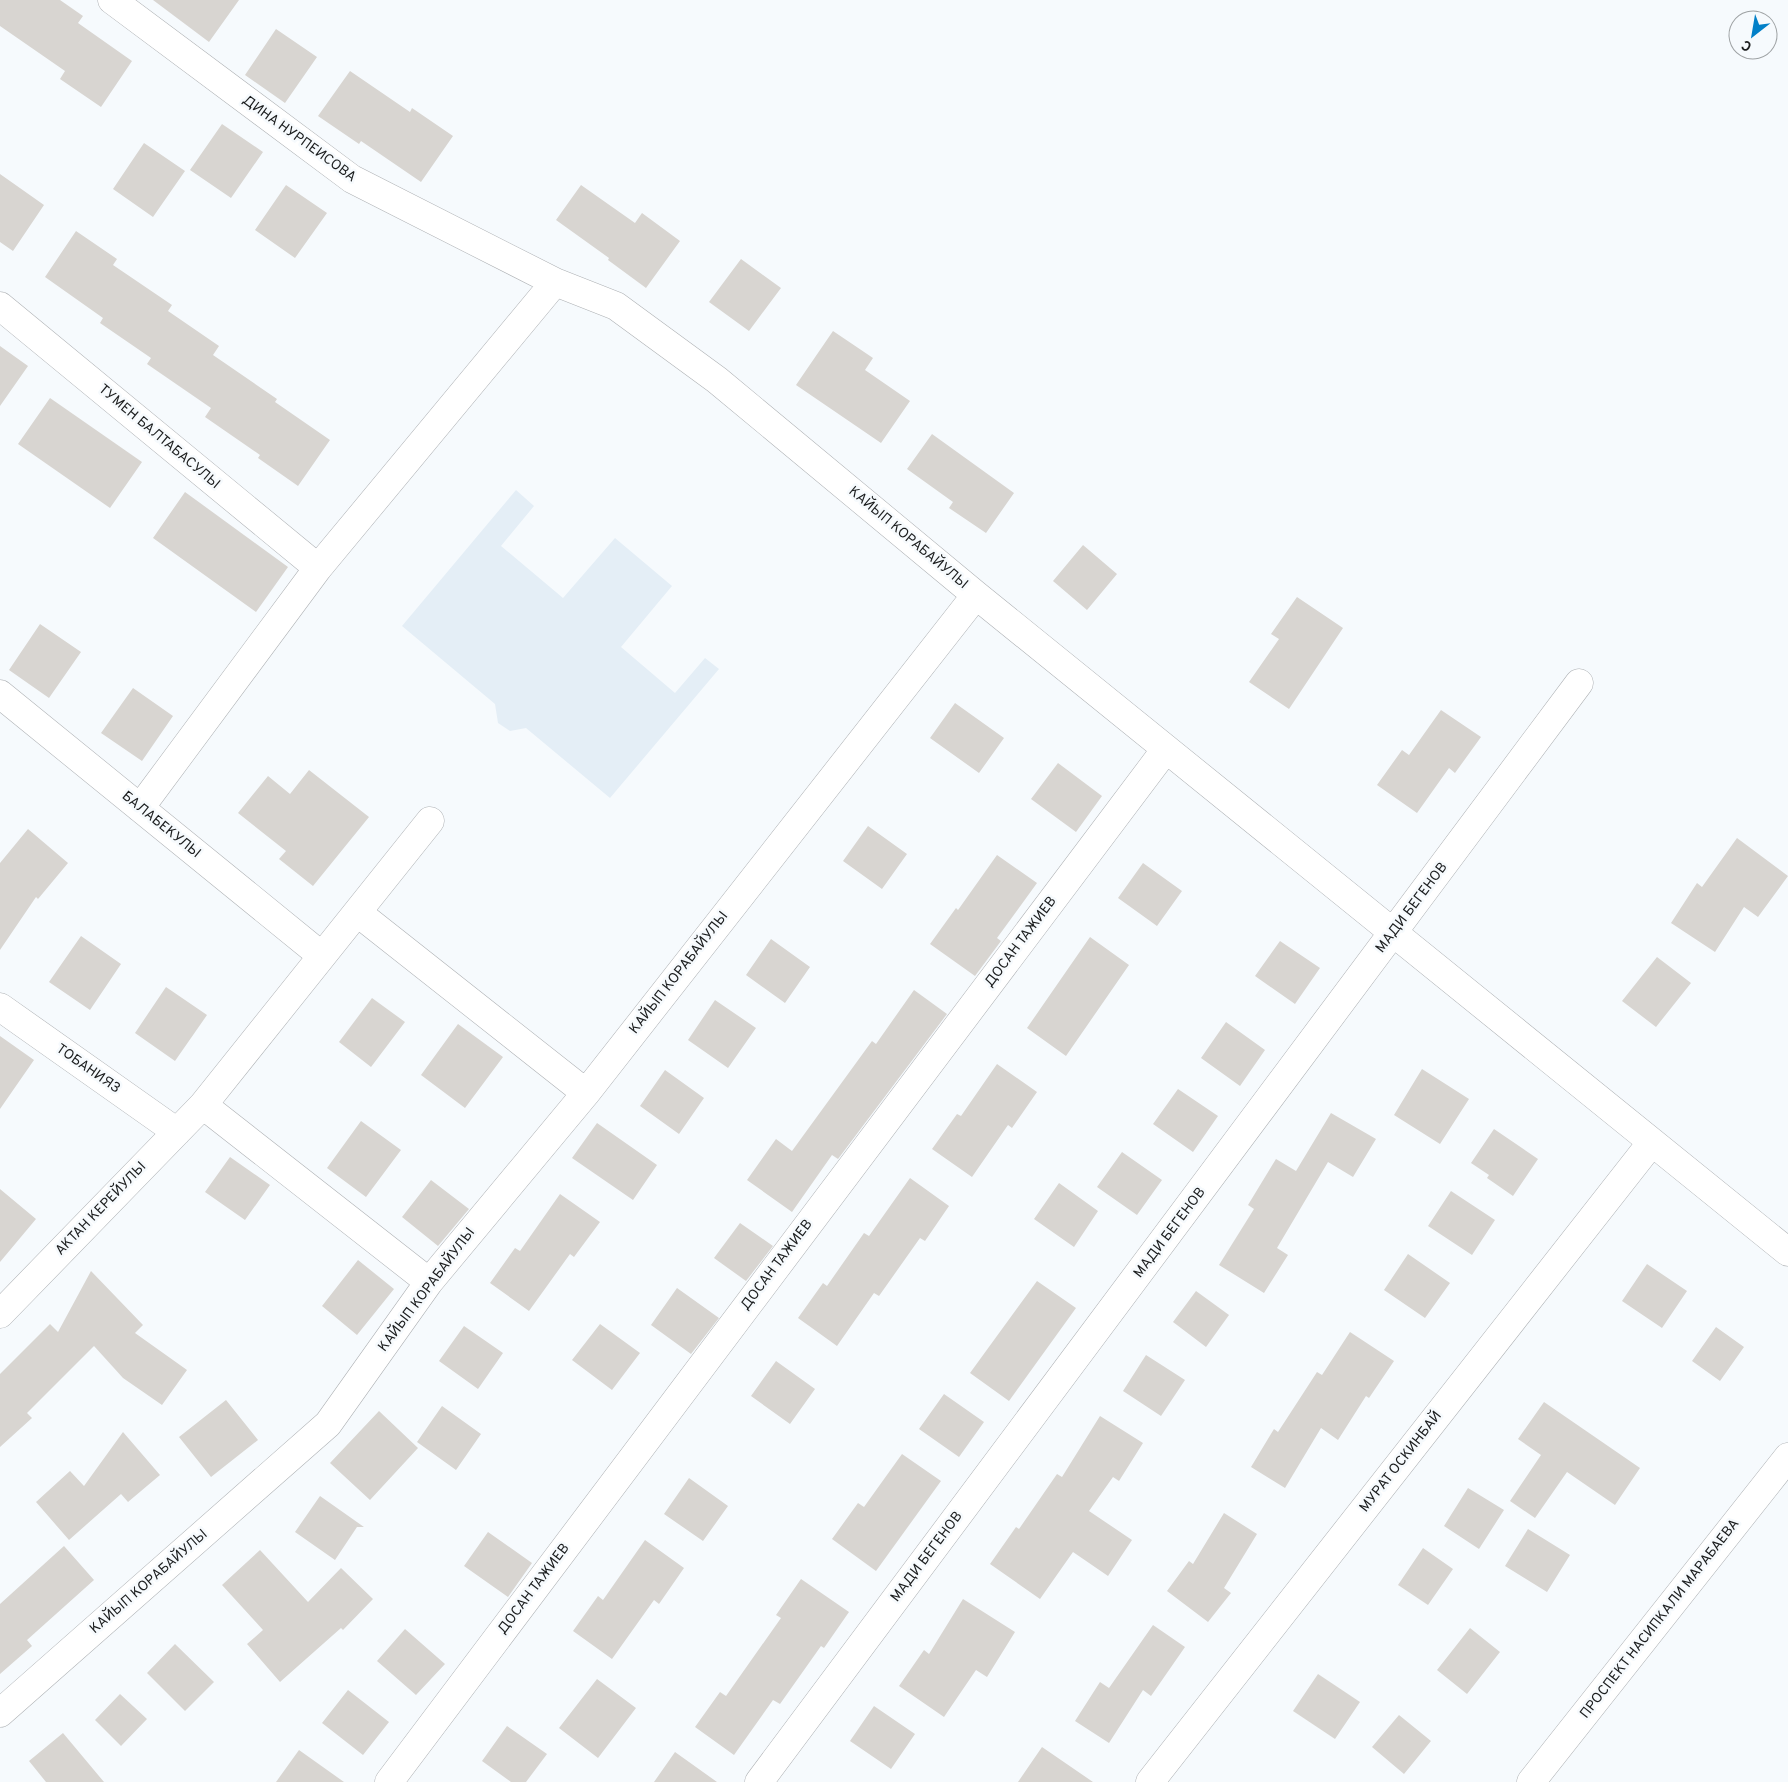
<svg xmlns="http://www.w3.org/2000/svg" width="1788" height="1782" font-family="Overpass,sans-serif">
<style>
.built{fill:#e4eef6}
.building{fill:#d8d5d1}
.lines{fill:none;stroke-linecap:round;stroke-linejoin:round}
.minor-casing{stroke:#aeb1b4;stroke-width:29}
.major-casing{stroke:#aeb1b4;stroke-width:29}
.minor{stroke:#fff;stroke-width:28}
.major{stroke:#fff;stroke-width:28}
.labels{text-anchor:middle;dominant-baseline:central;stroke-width:5;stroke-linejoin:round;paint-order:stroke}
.street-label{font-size:14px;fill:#1b1d1e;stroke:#f6fafd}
</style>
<rect width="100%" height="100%" fill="#f6fafd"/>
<path class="built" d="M 516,490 L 534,506 L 501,546 L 563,598 L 615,538 L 672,586 L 621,647 L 675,693 L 705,658 L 719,669 L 610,798 L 526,728 L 510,731 L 498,723 L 495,704 L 402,626 Z"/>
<path class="building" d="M 0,0 L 60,0 L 83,16 L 78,23 L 132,61 L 101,107 L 60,79 L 65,71 L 0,26 Z
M 153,0 L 239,0 L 209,42 Z
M 276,29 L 317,57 L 285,103 L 245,75 Z
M 350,71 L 410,112 L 412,108 L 453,136 L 421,182 L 361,141 L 359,144 L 318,116 Z
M 222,124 L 263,152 L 231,198 L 190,170 Z
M 144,143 L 185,171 L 153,217 L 113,189 Z
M 0,174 L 44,205 L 13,251 L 0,242 Z
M 286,185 L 327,213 L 295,258 L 255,230 Z
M 581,185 L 635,223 L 642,213 L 680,241 L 646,288 L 608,260 L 609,258 L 556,220 Z
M 76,231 L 117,259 L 113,265 L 172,305 L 168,311 L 219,346 L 213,355 L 277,399 L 275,402 L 330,440 L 298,486 L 258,458 L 260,455 L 205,417 L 211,408 L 147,364 L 151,358 L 100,323 L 103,318 L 45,277 Z
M 741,259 L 781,288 L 749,331 L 709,302 Z
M 833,331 L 873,358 L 865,370 L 910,401 L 881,443 L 796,385 Z
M 0,346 L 28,366 L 0,406 Z
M 50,398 L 142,462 L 110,508 L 18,444 Z
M 932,434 L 1014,493 L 986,533 L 949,508 L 953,502 L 907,469 Z
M 185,492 L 288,567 L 256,612 L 153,538 Z
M 1083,545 L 1117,574 L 1087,610 L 1053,581 Z
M 1297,597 L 1343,628 L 1289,709 L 1249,682 L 1279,639 L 1271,634 Z
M 40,624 L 81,652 L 49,698 L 9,670 Z
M 133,688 L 173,716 L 142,761 L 101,733 Z
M 955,703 L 1004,738 L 979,773 L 930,738 Z
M 1441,710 L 1481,737 L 1455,773 L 1449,768 L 1417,813 L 1377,785 L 1402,750 L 1409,755 Z
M 1058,763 L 1102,796 L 1076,832 L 1031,799 Z
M 309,770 L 369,817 L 313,886 L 279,859 L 286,851 L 238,813 L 268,776 L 290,794 Z
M 868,826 L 907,854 L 882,889 L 843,861 Z
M 28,829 L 68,863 L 38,899 L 36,897 L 0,950 L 0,863 Z
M 1737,838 L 1788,876 L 1758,917 L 1744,907 L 1715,952 L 1671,923 L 1697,883 L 1702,887 Z
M 997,855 L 1037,883 L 997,938 L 1001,941 L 975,976 L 930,944 L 956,908 L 958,910 Z
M 1143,863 L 1182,891 L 1157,926 L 1118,898 Z
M 81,936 L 121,964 L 90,1010 L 49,982 Z
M 1090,937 L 1129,965 L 1066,1056 L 1027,1028 Z
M 771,939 L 810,967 L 785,1003 L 746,975 Z
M 1280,941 L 1320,968 L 1295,1004 L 1255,976 Z
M 1657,957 L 1691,983 L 1656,1027 L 1622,1001 Z
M 166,987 L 207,1015 L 175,1061 L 135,1033 Z
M 914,990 L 947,1014 L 838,1159 L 832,1155 L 792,1212 L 747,1180 L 776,1139 L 792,1151 L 872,1041 L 876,1044 Z
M 372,998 L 405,1022 L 371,1067 L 339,1042 Z
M 715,1000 L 756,1028 L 728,1068 L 688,1040 Z
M 1226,1022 L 1265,1050 L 1240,1086 L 1201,1058 Z
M 458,1024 L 503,1057 L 465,1108 L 421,1075 Z
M 0,1036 L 34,1060 L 0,1109 Z
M 997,1064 L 1037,1092 L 1012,1128 L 1008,1125 L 972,1177 L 932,1149 L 957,1114 L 961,1116 Z
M 1422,1069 L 1469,1099 L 1440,1144 L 1394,1115 Z
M 665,1070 L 704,1098 L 679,1134 L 640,1106 Z
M 1178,1089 L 1218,1116 L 1193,1152 L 1153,1124 Z
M 1331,1113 L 1376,1139 L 1353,1177 L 1328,1162 L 1277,1248 L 1288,1255 L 1264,1293 L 1219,1265 L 1254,1209 L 1248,1205 L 1276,1159 L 1296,1171 Z
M 361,1121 L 401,1150 L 366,1197 L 327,1168 Z
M 597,1123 L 657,1165 L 633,1200 L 572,1158 Z
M 1494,1129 L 1538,1159 L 1513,1196 L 1487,1178 L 1489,1175 L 1471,1163 Z
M 1122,1152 L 1162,1180 L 1137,1215 L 1097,1187 Z
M 230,1157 L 270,1185 L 245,1220 L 205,1192 Z
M 910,1178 L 949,1206 L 925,1241 L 920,1238 L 879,1296 L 874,1293 L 837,1346 L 798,1318 L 823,1283 L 827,1286 L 864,1233 L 869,1236 Z
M 431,1180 L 469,1209 L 438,1246 L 402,1217 Z
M 1059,1183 L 1098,1211 L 1074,1247 L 1034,1219 Z
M 0,1189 L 36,1219 L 0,1262 Z
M 1451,1191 L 1495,1220 L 1472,1255 L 1428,1226 Z
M 560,1194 L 600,1222 L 574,1257 L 570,1254 L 529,1311 L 490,1283 L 515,1248 L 520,1251 Z
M 740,1223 L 773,1246 L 746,1281 L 714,1258 Z
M 1408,1254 L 1450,1283 L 1425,1318 L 1384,1290 Z
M 358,1260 L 394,1289 L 357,1335 L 322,1306 Z
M 1647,1264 L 1687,1291 L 1662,1328 L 1622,1301 Z
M 91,1271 L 143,1325 L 135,1333 L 187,1370 L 162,1405 L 123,1378 L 94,1346 L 27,1413 L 32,1418 L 0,1447 L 0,1374 L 50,1324 L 58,1332 Z
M 1037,1281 L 1076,1308 L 1009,1401 L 970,1373 Z
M 677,1288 L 719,1318 L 691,1354 L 651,1325 Z
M 1196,1291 L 1229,1315 L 1206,1347 L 1173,1322 Z
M 600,1324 L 640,1353 L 612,1390 L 572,1360 Z
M 464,1326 L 503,1353 L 478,1389 L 439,1361 Z
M 1716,1327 L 1744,1347 L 1720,1381 L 1692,1361 Z
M 1350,1332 L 1394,1361 L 1369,1398 L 1366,1396 L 1338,1440 L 1321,1428 L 1285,1488 L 1251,1467 L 1274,1429 L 1278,1432 L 1317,1372 L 1322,1375 Z
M 1146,1355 L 1185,1380 L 1161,1416 L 1123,1391 Z
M 776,1361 L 815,1389 L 790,1424 L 751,1396 Z
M 944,1394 L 984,1422 L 959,1457 L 919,1429 Z
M 226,1400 L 258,1440 L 211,1477 L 179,1437 Z
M 1544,1402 L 1640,1468 L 1615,1505 L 1567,1472 L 1535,1518 L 1510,1501 L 1541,1455 L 1518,1439 Z
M 442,1406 L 481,1434 L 456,1470 L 417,1442 Z
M 379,1411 L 418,1448 L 370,1500 L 330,1463 Z
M 1100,1416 L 1143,1443 L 1119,1481 L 1113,1477 L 1089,1511 L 1132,1540 L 1108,1576 L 1073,1552 L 1040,1599 L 990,1564 L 1016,1527 L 1019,1529 L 1057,1474 L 1062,1477 Z
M 123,1432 L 160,1475 L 128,1502 L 121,1494 L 69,1540 L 36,1502 L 70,1471 L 84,1486 Z
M 902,1454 L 941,1481 L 876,1571 L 832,1539 L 858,1503 L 864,1507 Z
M 689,1478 L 728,1506 L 703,1541 L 664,1514 Z
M 1468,1488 L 1504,1510 L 1479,1549 L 1444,1526 Z
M 320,1496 L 364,1527 L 357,1527 L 335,1560 L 295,1532 Z
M 1224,1513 L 1257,1534 L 1224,1588 L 1231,1593 L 1208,1622 L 1167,1591 L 1189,1561 L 1193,1564 Z
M 1528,1529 L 1570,1555 L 1547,1592 L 1505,1566 Z
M 488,1532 L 532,1563 L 508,1597 L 464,1566 Z
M 645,1540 L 684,1568 L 659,1604 L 654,1600 L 612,1659 L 573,1631 L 598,1596 L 603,1600 Z
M 64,1546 L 94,1580 L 27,1640 L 32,1646 L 0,1674 L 0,1604 Z
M 1423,1548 L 1453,1569 L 1428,1605 L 1398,1585 Z
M 260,1550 L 308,1602 L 341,1568 L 373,1599 L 343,1630 L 341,1628 L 280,1682 L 247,1644 L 263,1630 L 222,1585 Z
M 801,1579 L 849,1612 L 824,1648 L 821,1646 L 780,1704 L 773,1700 L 734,1755 L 695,1727 L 720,1692 L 726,1696 L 781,1618 L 776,1615 Z
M 963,1599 L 1015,1632 L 987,1677 L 976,1670 L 944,1717 L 899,1686 L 924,1650 L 929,1654 Z
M 1153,1625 L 1185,1647 L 1151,1696 L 1143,1690 L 1109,1743 L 1075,1721 L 1100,1682 L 1109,1688 Z
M 1470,1628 L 1500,1652 L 1467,1694 L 1437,1670 Z
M 405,1629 L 445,1664 L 416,1695 L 377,1661 Z
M 175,1644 L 214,1682 L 185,1711 L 147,1673 Z
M 1318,1674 L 1360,1702 L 1335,1739 L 1293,1711 Z
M 597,1679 L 636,1708 L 598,1758 L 559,1728 Z
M 348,1690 L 389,1722 L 363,1755 L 322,1723 Z
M 120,1694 L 147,1719 L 121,1746 L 95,1720 Z
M 874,1706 L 915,1734 L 891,1769 L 850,1741 Z
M 1399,1715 L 1431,1741 L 1404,1774 L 1372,1747 Z
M 507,1726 L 547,1754 L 526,1782 L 511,1782 L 482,1761 Z
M 63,1733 L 104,1782 L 46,1782 L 29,1761 Z
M 1042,1747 L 1093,1782 L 1018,1782 Z
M 299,1750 L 344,1782 L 276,1782 Z
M 675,1752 L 717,1782 L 654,1782 Z"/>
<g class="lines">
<g class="minor-casing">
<path id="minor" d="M 112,0 L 352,179 L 555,282 L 616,306 L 717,380 L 976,595 L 1788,1252
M 0,306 L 318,568
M 0,694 L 322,956
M 140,808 L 318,568 L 555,282
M 358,913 L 586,1093
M 0,1007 L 177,1132
M 429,1282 L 203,1105 L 430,821
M 0,1314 L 203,1105
M 0,1713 L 328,1424 L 429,1282 L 586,1093 L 976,595
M 389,1782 L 1166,749
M 759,1782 L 1579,683
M 1150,1782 L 1652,1142"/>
</g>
<g class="major-casing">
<path id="major" d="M 1531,1782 L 1788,1457"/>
</g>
<use href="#minor" class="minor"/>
<use href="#major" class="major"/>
</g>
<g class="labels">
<g class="street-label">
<text transform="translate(299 139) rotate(36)">ДИНА НУРПЕИСОВА</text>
<text transform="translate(159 437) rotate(40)">ТУМЕН БАЛТАБАСУЛЫ</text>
<text transform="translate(908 538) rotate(40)">КАЙЫП КОРАБАЙУЛЫ</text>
<text transform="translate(161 825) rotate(39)">БАЛАБЕКУЛЫ</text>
<text transform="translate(1412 908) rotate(-53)">МАДИ БЕГЕНОВ</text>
<text transform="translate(1021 942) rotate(-53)">ДОСАН ТАЖИЕВ</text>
<text transform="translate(679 973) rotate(-52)">КАЙЫП КОРАБАЙУЛЫ</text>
<text transform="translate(88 1069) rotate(35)">ТОБАНИЯЗ</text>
<text transform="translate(101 1209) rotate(-46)">АКТАН КЕРЕЙУЛЫ</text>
<text transform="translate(1170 1233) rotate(-53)">МАДИ БЕГЕНОВ</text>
<text transform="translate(777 1265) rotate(-53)">ДОСАН ТАЖИЕВ</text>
<text transform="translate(427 1290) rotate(-53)">КАЙЫП КОРАБАЙУЛЫ</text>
<text transform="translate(1401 1462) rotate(-52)">МУРАТ ОСКИНБАЙ</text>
<text transform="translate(927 1557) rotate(-53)">МАДИ БЕГЕНОВ</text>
<text transform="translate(149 1582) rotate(-41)">КАЙЫП КОРАБАЙУЛЫ</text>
<text transform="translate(534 1589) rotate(-53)">ДОСАН ТАЖИЕВ</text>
<text transform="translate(1660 1619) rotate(-52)">ПРОСПЕКТ НАСИПКАЛИ МАРАБАЕВА</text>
</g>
</g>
<g transform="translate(1753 35) rotate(211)"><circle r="24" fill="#f6fafd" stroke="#9ea2a4"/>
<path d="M0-4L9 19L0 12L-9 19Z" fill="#0280c8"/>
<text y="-8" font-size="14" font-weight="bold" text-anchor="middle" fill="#1b1d1e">С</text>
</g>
</svg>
